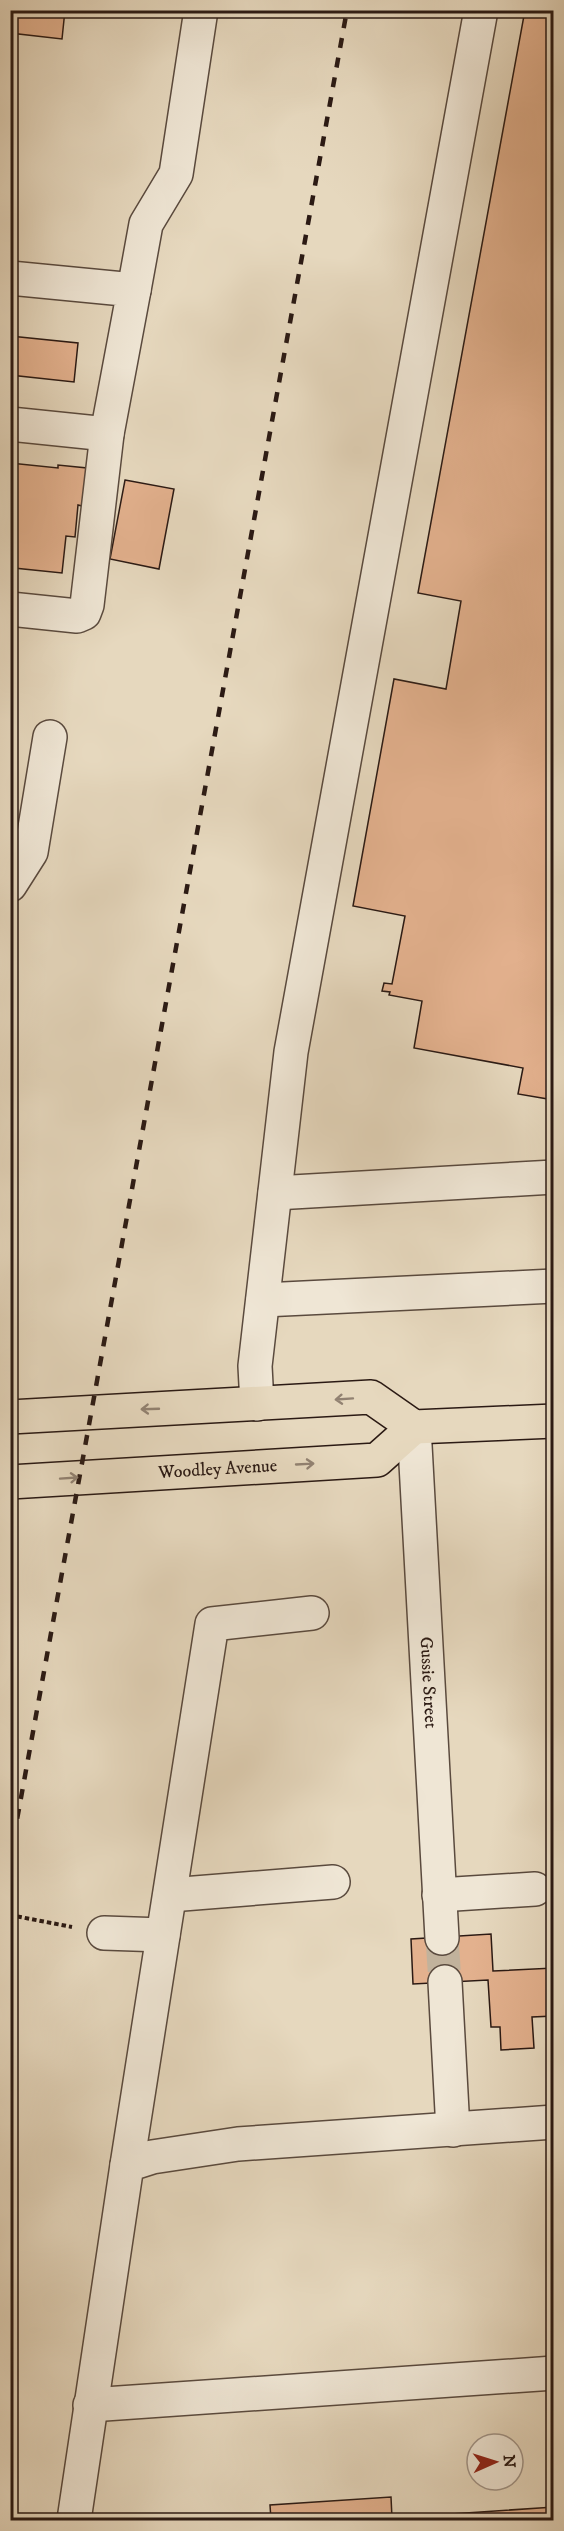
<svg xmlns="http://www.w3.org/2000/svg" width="564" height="2531" font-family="'IM FELL DW Pica',serif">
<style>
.building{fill:#e3b18e;stroke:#2b1a14;stroke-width:1.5}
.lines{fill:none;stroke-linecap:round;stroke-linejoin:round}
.minor-tunnel{stroke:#c1b29c;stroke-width:33;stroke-dasharray:33 16;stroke-linecap:butt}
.minor-casing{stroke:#5a4a3e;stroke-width:36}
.major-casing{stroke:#2b1a14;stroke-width:36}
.path{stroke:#2b1a14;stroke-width:4;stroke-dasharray:4.5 3;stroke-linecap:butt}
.minor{stroke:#efe6d5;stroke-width:33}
.major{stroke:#e6d8be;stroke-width:33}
.rail{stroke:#2b1a14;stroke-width:4.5;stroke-dasharray:10 10;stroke-linecap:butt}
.oneway{stroke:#928272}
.labels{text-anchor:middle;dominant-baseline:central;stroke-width:5;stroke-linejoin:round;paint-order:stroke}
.street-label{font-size:18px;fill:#2b1a14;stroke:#efe6d5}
</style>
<rect width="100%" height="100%" fill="#e6d8be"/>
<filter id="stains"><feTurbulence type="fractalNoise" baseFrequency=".00333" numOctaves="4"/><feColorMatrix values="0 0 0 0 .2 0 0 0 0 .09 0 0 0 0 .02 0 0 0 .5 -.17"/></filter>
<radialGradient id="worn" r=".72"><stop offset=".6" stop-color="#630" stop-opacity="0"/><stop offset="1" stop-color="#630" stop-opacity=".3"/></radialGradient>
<path class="building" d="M 10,10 L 65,10 L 62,39 L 10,33 Z
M 525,10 L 554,10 L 554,1100 L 518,1094 L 523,1068 L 414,1048 L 422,1001 L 389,995 L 390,992 L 382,991 L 384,983 L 392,984 L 405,916 L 353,906 L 394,679 L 446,689 L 461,601 L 418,593 Z
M 10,336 L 78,343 L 74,382 L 10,375 Z
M 10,463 L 58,468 L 58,465 L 87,468 L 82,506 L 78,505 L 75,537 L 66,536 L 62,573 L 14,568 L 14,563 L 10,563 Z
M 125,480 L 174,489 L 159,569 L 110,559 Z
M 491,1934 L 493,1971 L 554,1968 L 554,2016 L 532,2017 L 534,2048 L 501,2050 L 500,2027 L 491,2027 L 488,1980 L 413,1984 L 411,1939 Z
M 391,2497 L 392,2518 L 554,2507 L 554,2520 L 271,2520 L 270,2505 Z"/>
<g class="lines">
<path class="minor-tunnel" d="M 442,1938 L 445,1982"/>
<g class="minor-casing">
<g id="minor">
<path d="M 10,278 L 134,290 L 107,434 L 87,605 L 84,613 L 77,616 L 10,609"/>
<path d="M 134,290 L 146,224 L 176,174 L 201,10"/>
<path d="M 10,424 L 107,434"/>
<path d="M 10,885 L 31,852 L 50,737"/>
<path d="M 275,1193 L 554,1177"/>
<path d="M 263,1300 L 554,1286"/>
<path d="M 257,1404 L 255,1366 L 291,1052 L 481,10"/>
<path id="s1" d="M 414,1427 L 442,1938"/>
<path d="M 170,1895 L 333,1882"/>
<path d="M 439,1895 L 535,1889"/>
<path d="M 104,1933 L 163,1935"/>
<path d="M 445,1982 L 453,2130"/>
<path d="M 127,2165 L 212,1624 L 312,1613"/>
<path d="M 90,2405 L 554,2373"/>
<path d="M 74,2520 L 127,2165 L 152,2157 L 238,2144 L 554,2122"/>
</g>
</g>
<g class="major-casing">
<g id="major">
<path d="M 10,1417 L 371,1397 L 414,1427 L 554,1421"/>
<path id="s2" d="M 10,1482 L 377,1460 L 414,1427"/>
</g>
</g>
<path class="path" d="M 10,1915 L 72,1927"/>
<use href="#minor" class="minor"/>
<use href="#major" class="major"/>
<path class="rail" d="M 10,1858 L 347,10"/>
</g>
<defs><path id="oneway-shaft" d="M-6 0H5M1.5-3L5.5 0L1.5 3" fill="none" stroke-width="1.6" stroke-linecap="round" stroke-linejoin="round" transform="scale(1.5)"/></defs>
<g class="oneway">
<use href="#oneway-shaft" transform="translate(344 1399) rotate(176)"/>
<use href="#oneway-shaft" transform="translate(150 1409) rotate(178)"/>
<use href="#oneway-shaft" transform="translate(305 1464) rotate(-3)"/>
<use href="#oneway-shaft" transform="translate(69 1478) rotate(-4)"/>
</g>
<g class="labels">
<g class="street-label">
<text stroke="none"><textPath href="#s2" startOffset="208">Woodley Avenue</textPath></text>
<text stroke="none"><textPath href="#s1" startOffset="256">Gussie Street</textPath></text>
</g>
</g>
<rect width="564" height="2531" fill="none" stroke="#e6d8be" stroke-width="36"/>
<rect x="12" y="12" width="540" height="2507" fill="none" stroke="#2b1a14" stroke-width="3"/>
<rect x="18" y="18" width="528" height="2495" fill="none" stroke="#2b1a14" stroke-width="1.5"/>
<g transform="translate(495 2462) rotate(87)"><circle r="28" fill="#efe6d5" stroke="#a19488" stroke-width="1.5"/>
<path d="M0-4.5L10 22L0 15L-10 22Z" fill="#8f2418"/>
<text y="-9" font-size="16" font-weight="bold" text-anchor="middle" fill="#2b1a14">N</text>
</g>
<rect width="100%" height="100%" filter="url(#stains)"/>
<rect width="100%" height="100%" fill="url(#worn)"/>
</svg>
